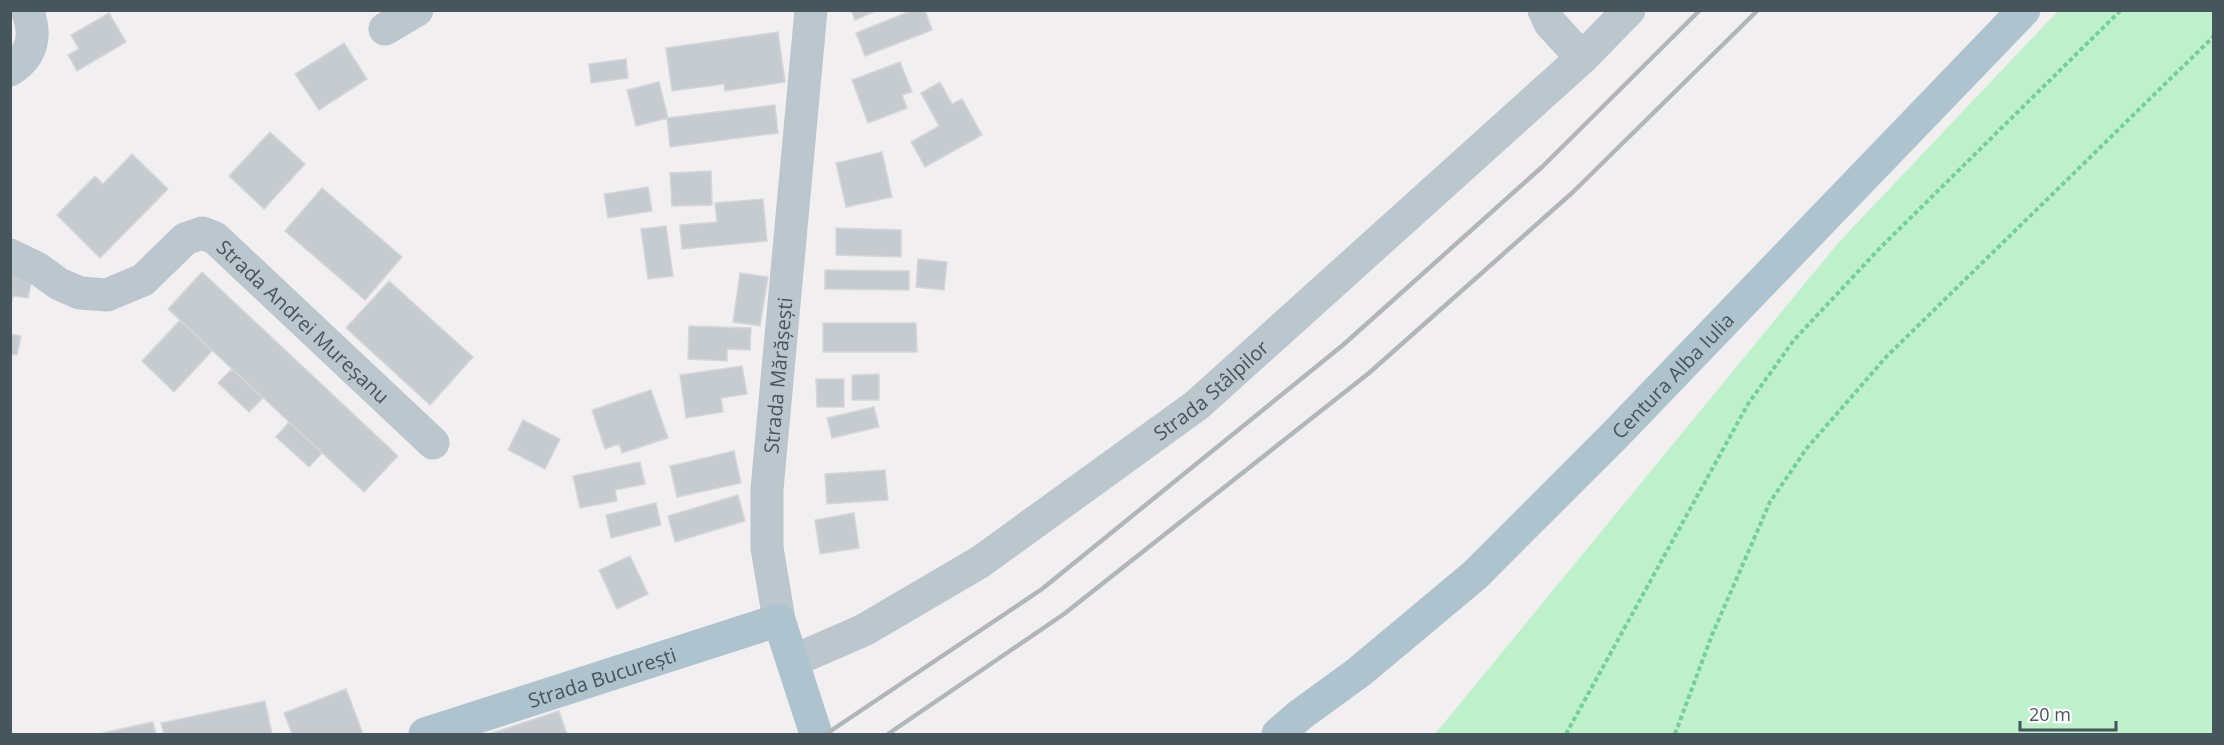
<svg xmlns="http://www.w3.org/2000/svg" width="2224" height="745" font-family="'Open Sans',sans-serif">
<style>
.green{fill:#bdf0cb}
.building{fill:#c6cbcf;stroke:#d3d7db;stroke-width:1.5}
.lines{fill:none;stroke-linecap:round;stroke-linejoin:round}
.path{stroke:#75cf97;stroke-width:4;stroke-dasharray:4.5 3;stroke-linecap:butt}
.minor{stroke:#bbc6cd;stroke-width:33}
.major{stroke:#afc3cf;stroke-width:33}
.rail{stroke:#b1b6ba;stroke-width:4.5}
.labels{text-anchor:middle;dominant-baseline:central;stroke-width:6;stroke-linejoin:round;paint-order:stroke}
.street-label{font-size:20px;fill:#47555d;stroke:#fff}
</style>
<rect width="100%" height="100%" fill="#f2eff0"/>
<path class="green" d="M 2058,11 L 2213,11 L 2213,734 L 1435,734 L 1839,242 Z"/>
<path class="building" d="M 851,10 L 878,10 L 855,20 Z
M 913,10 L 925,10 L 932,30 L 865,56 L 856,33 Z
M 109,13 L 126,42 L 77,71 L 68,55 L 79,49 L 71,35 Z
M 778,32 L 785,82 L 725,91 L 724,84 L 672,91 L 666,48 Z
M 344,43 L 367,79 L 319,110 L 295,74 Z
M 626,59 L 628,78 L 591,83 L 589,64 Z
M 900,62 L 912,92 L 902,95 L 907,108 L 868,123 L 852,80 Z
M 659,82 L 668,118 L 636,126 L 627,90 Z
M 940,82 L 952,104 L 962,99 L 982,135 L 925,167 L 911,142 L 939,126 L 921,93 Z
M 775,105 L 778,133 L 670,147 L 667,118 Z
M 270,132 L 305,164 L 264,209 L 229,176 Z
M 882,152 L 892,197 L 846,207 L 836,163 Z
M 132,154 L 168,189 L 100,258 L 57,215 L 95,176 L 103,184 Z
M 711,171 L 712,205 L 672,206 L 670,173 Z
M 648,187 L 652,211 L 608,218 L 604,194 Z
M 322,188 L 402,257 L 365,300 L 285,231 Z
M 763,199 L 767,241 L 682,249 L 680,225 L 717,222 L 715,203 Z
M 666,226 L 673,276 L 648,279 L 641,229 Z
M 836,228 L 901,230 L 901,257 L 836,255 Z
M 918,259 L 947,262 L 944,290 L 916,287 Z
M 10,270 L 33,274 L 28,298 L 13,296 L 10,307 Z
M 825,270 L 909,271 L 909,290 L 825,289 Z
M 202,272 L 398,456 L 364,492 L 168,309 Z
M 740,273 L 768,277 L 760,326 L 733,322 Z
M 389,281 L 473,357 L 430,405 L 346,328 Z
M 180,320 L 212,351 L 174,392 L 142,361 Z
M 823,323 L 916,323 L 917,352 L 823,352 Z
M 689,326 L 751,328 L 750,350 L 727,349 L 727,361 L 688,359 Z
M 10,334 L 21,336 L 17,355 L 10,354 Z
M 742,366 L 747,394 L 721,398 L 723,412 L 686,418 L 680,375 Z
M 232,369 L 263,398 L 249,412 L 218,383 Z
M 879,374 L 879,400 L 852,400 L 852,375 Z
M 816,379 L 844,379 L 844,407 L 817,407 Z
M 651,390 L 668,438 L 622,453 L 619,444 L 605,449 L 592,410 Z
M 874,407 L 879,427 L 832,438 L 827,418 Z
M 523,420 L 560,439 L 545,469 L 508,450 Z
M 289,422 L 322,453 L 309,467 L 276,437 Z
M 734,451 L 741,483 L 677,497 L 670,466 Z
M 640,462 L 645,484 L 615,490 L 617,501 L 580,508 L 573,476 Z
M 885,470 L 888,500 L 827,504 L 825,474 Z
M 738,495 L 745,521 L 675,542 L 668,516 Z
M 656,503 L 661,525 L 611,538 L 606,515 Z
M 854,513 L 859,548 L 820,554 L 815,520 Z
M 630,556 L 648,594 L 617,609 L 599,570 Z
M 346,689 L 363,734 L 292,734 L 284,713 Z
M 265,701 L 272,734 L 164,734 L 161,723 Z
M 559,711 L 567,734 L 489,734 Z
M 153,722 L 156,734 L 98,734 Z"/>
<g class="lines">
<path class="path" d="M 1566,734 L 1748,404 L 1794,340 L 1880,248 L 2121,10
M 1675,734 L 1712,635 L 1770,502 L 1807,448 L 1887,356 L 2214,36"/>
<g class="minor">
<path d="M 1544,10 L 1550,23 L 1582,58"/>
<path d="M 385,29 L 417,10"/>
<path d="M 10,70 C 33,55 37,35 27,10"/>
<path id="s1" d="M 10,255 L 37,268 L 59,284 L 80,293 L 107,295 L 143,280 L 185,239 L 202,233 L 215,238 L 433,443"/>
<path id="s2" d="M 779,620 L 767,548 L 767,489 L 811,10"/>
<path id="s3" d="M 793,661 L 864,630 L 980,562 L 1197,405 L 1582,58 L 1629,10"/>
</g>
<g class="major">
<path id="s4" d="M 425,734 L 779,620 L 816,734"/>
<path id="s5" d="M 1278,734 L 1300,715 L 1359,672 L 1475,575 L 1615,435 L 2024,10"/>
</g>
<path class="rail" d="M 826,734 L 1042,589 L 1343,345 L 1542,167 L 1700,10
M 888,734 L 1064,614 L 1369,373 L 1572,193 L 1758,10"/>
</g>
<g class="labels">
<g class="street-label">
<text stroke="none"><textPath href="#s1" startOffset="358">Strada Andrei Mureșanu</textPath></text>
<text stroke="none"><textPath href="#s2" startOffset="246">Strada Mărășești</textPath></text>
<text stroke="none"><textPath href="#s5" startOffset="534">Centura Alba Iulia</textPath></text>
<text stroke="none"><textPath href="#s3" startOffset="500">Strada Stâlpilor</textPath></text>
<text stroke="none"><textPath href="#s4" startOffset="186">Strada București</textPath></text>
</g>
</g>
<rect width="2224" height="745" fill="none" stroke="#47555d" stroke-width="24"/>
<path d="M2020 721v9h96v-9" fill="none" stroke="#47555d" stroke-width="3"/>
<text x="2029" y="721" font-size="18" fill="#47555d" stroke="#ffffff" stroke-width="4.5" paint-order="stroke">20 m</text>
</svg>
